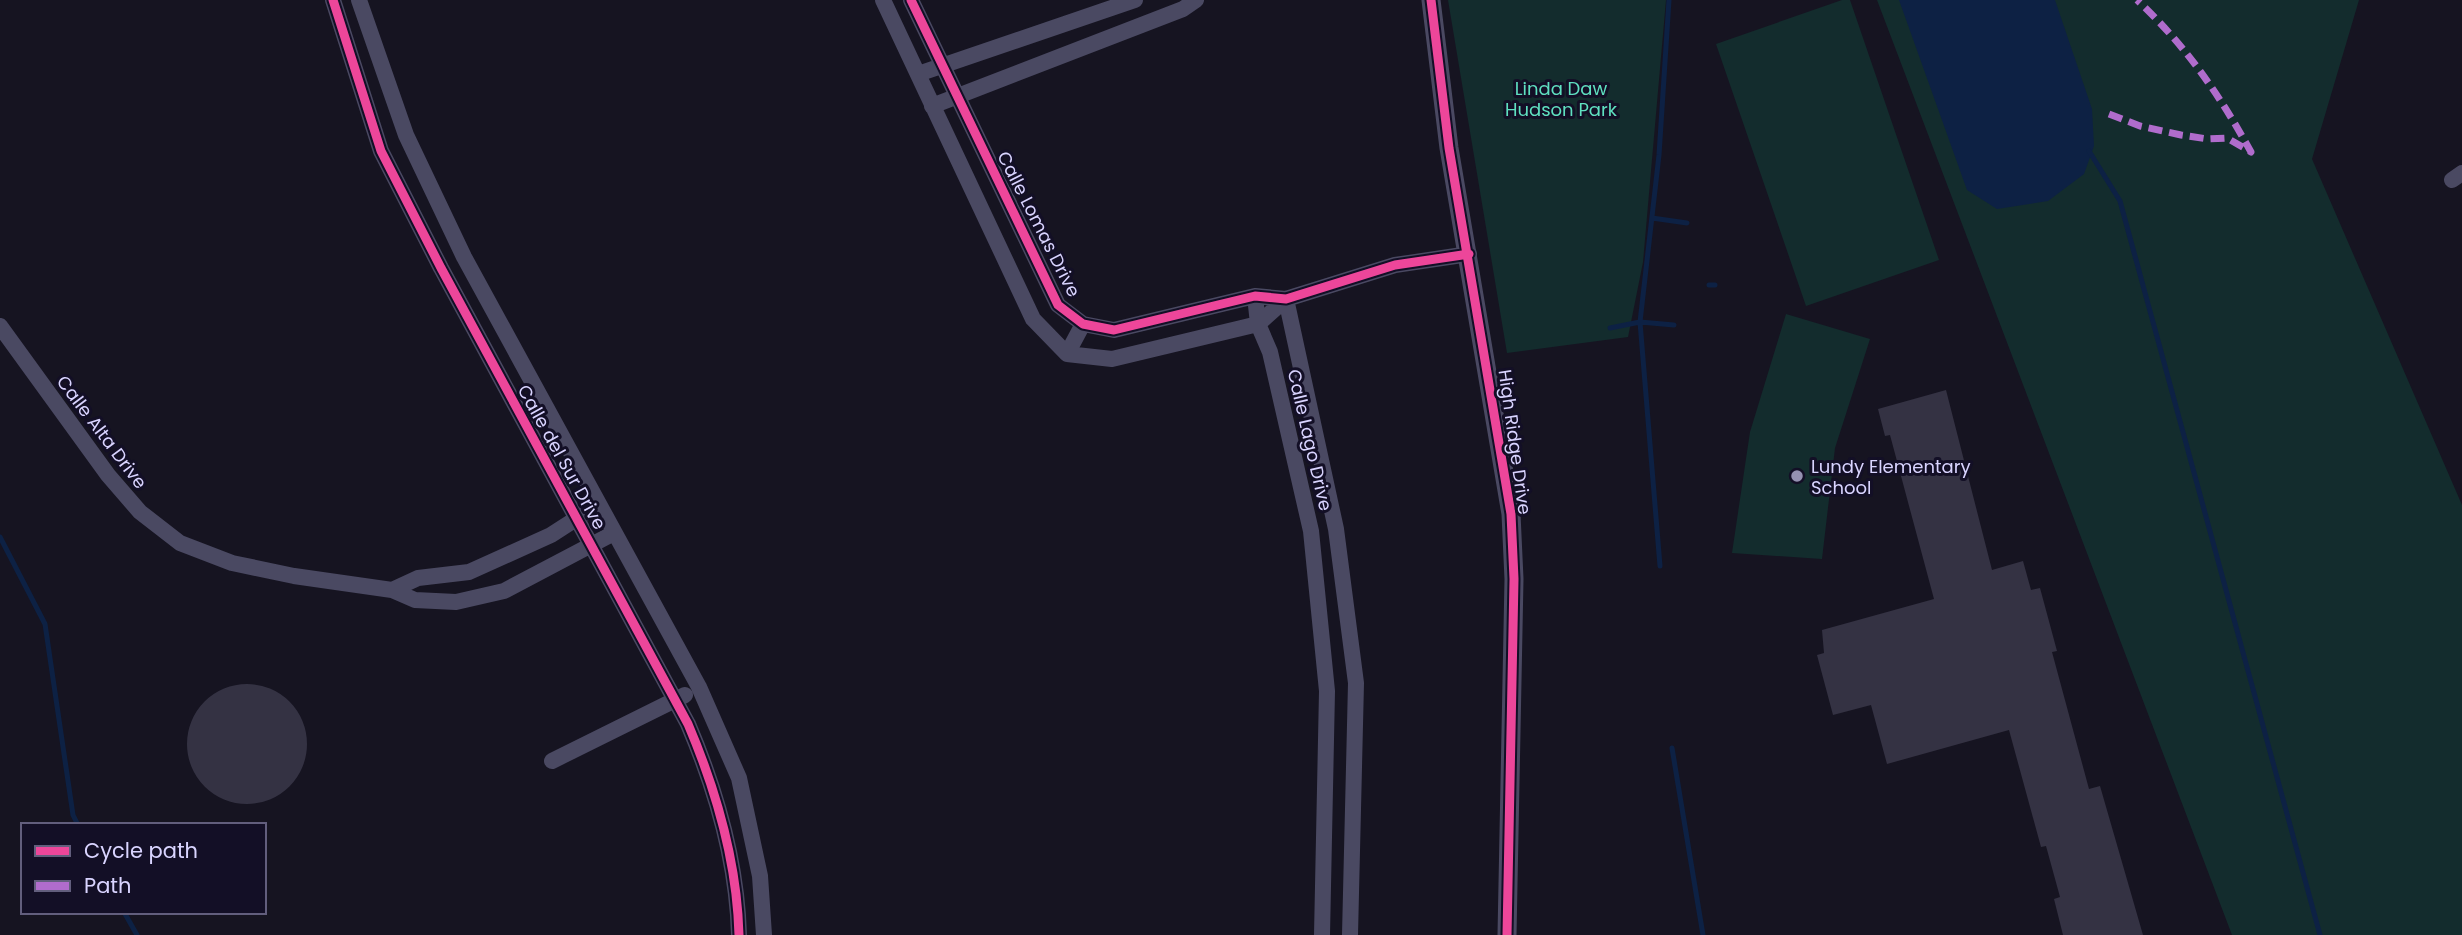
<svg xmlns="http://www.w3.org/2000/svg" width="2462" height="935" font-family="Poppins,sans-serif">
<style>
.green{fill:#132c2d}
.water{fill:#0d2144}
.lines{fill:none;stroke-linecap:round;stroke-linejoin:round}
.stream{stroke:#0d2144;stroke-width:5}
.building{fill:#343243}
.minor{stroke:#4a4962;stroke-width:16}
.tertiary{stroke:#4a4962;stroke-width:19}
.quiet{stroke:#b06ccc;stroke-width:7;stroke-dasharray:14 7;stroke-linecap:butt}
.cycleway-casing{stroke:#130f26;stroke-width:13}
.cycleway{stroke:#ed469a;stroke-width:9}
.poi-dot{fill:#9591b1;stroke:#130f26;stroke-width:2.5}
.labels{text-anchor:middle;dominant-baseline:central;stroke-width:6;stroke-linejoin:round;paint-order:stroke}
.park-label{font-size:18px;fill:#5fe0c0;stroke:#130f26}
.street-label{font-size:18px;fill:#d9d4ff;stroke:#130f26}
.poi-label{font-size:18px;fill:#d9d4ff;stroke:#130f26;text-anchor:start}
</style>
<rect width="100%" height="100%" fill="#161421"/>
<path class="green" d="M 1448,0 L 1666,0 L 1643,262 L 1628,337 L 1507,353 Z
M 1842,0 L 1850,0 L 1939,260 L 1806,306 L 1716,44 Z
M 1877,0 L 2359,0 L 2312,159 L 2462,505 L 2462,935 L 2232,935 Z
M 1786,314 L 1870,339 L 1835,448 L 1822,559 L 1732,553 L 1750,432 Z"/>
<path class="water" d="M 1899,0 L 2055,0 L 2092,109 L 2094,146 L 2084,174 L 2048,201 L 1997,209 L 1967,190 Z"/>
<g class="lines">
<path class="stream" d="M 2089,151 L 2120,201 L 2320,935
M 1652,218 L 1687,223
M 1709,285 L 1715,285
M 1610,328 L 1640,322 L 1674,325
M 0,537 L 45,624 L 73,815 L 78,825
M 1660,566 L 1640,322 L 1659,155 L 1669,0
M 1672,748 L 1703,935
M 124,912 L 137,935"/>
</g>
<path class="building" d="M 1946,390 L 1992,570 L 2023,561 L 2031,590 L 2040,588 L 2057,651 L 2052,652 L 2089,789 L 2100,786 L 2143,935 L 2063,935 L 2054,899 L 2060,897 L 2046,846 L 2041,847 L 2009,730 L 1887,764 L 1871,705 L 1833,715 L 1817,655 L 1824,653 L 1822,630 L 1934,599 L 1890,435 L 1885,436 L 1878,409 Z
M187 744a60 60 0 1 1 120 0a60 60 0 1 1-120 0Z"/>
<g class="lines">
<path class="minor" d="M 333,0 L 381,151 L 441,268 L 688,724 C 717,792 737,861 739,935
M 359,0 L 406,135 L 464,257 L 699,687 L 739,778 L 760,876 L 764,935
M 883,0 L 1033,319 L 1067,354 L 1112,359 L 1258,324 L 1286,299
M 911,0 L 1058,305 L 1083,324 L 1114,330 L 1255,296 L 1286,299 L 1395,265 L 1469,254
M 918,74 L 1135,0
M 932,106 L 1183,9 L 1196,0
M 2452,180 L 2462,173
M 1255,296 L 1258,324 L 1270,352 L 1311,531 L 1327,691 L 1322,935
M 1286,299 L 1336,529 L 1356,683 L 1350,935
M 0,326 L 108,475 L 140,512 L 180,543 L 232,563 L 294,576 L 392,590 L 415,600 L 456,602 L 504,591 L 614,533
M 1067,354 L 1083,324
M 392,590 L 418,578 L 469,572 L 551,535 L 599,504
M 552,761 L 685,695"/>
<path class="tertiary" d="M 1431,0 L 1449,148 L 1511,514 L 1514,579 L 1507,935"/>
<path class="quiet" d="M 2109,114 L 2140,126 L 2181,135 L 2208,139 L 2227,138 L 2251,152 C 2219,94 2186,46 2137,0"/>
<g class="cycleway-casing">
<path id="cycleway" d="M 333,0 L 381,151 L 441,268 L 688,724 C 717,792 737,861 739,935
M 911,0 L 1058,305 L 1083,324 L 1114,330 L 1255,296 L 1286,299 L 1395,265 L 1469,254
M 1431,0 L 1449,148 L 1511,514 L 1514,579 L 1507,935"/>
</g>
<use href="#cycleway" class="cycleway"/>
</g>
<circle class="poi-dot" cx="1797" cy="476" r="7"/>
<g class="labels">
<g class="park-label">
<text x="1561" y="88">Linda Daw<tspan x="1561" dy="21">Hudson Park</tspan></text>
</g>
<g class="street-label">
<text transform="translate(1039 224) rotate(63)">Calle Lomas Drive</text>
<text transform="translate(102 432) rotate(53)">Calle Alta Drive</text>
<text transform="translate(1310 440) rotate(77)">Calle Lago Drive</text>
<text transform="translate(1515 442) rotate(82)">High Ridge Drive</text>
<text transform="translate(562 457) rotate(61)">Calle del Sur Drive</text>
</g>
<g class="poi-label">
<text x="1811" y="466">Lundy Elementary<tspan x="1811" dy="21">School</tspan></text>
</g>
</g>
<rect x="21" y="823" width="245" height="91" fill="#130f26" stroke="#625e7d" stroke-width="2"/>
<rect x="35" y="846" width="35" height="10" fill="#ed469a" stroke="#625e7d" stroke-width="2"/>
<text x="84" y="858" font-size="21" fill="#d9d4ff">Cycle path</text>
<rect x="35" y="881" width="35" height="10" fill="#b06ccc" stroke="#625e7d" stroke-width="2"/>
<text x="84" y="893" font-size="21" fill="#d9d4ff">Path</text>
</svg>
